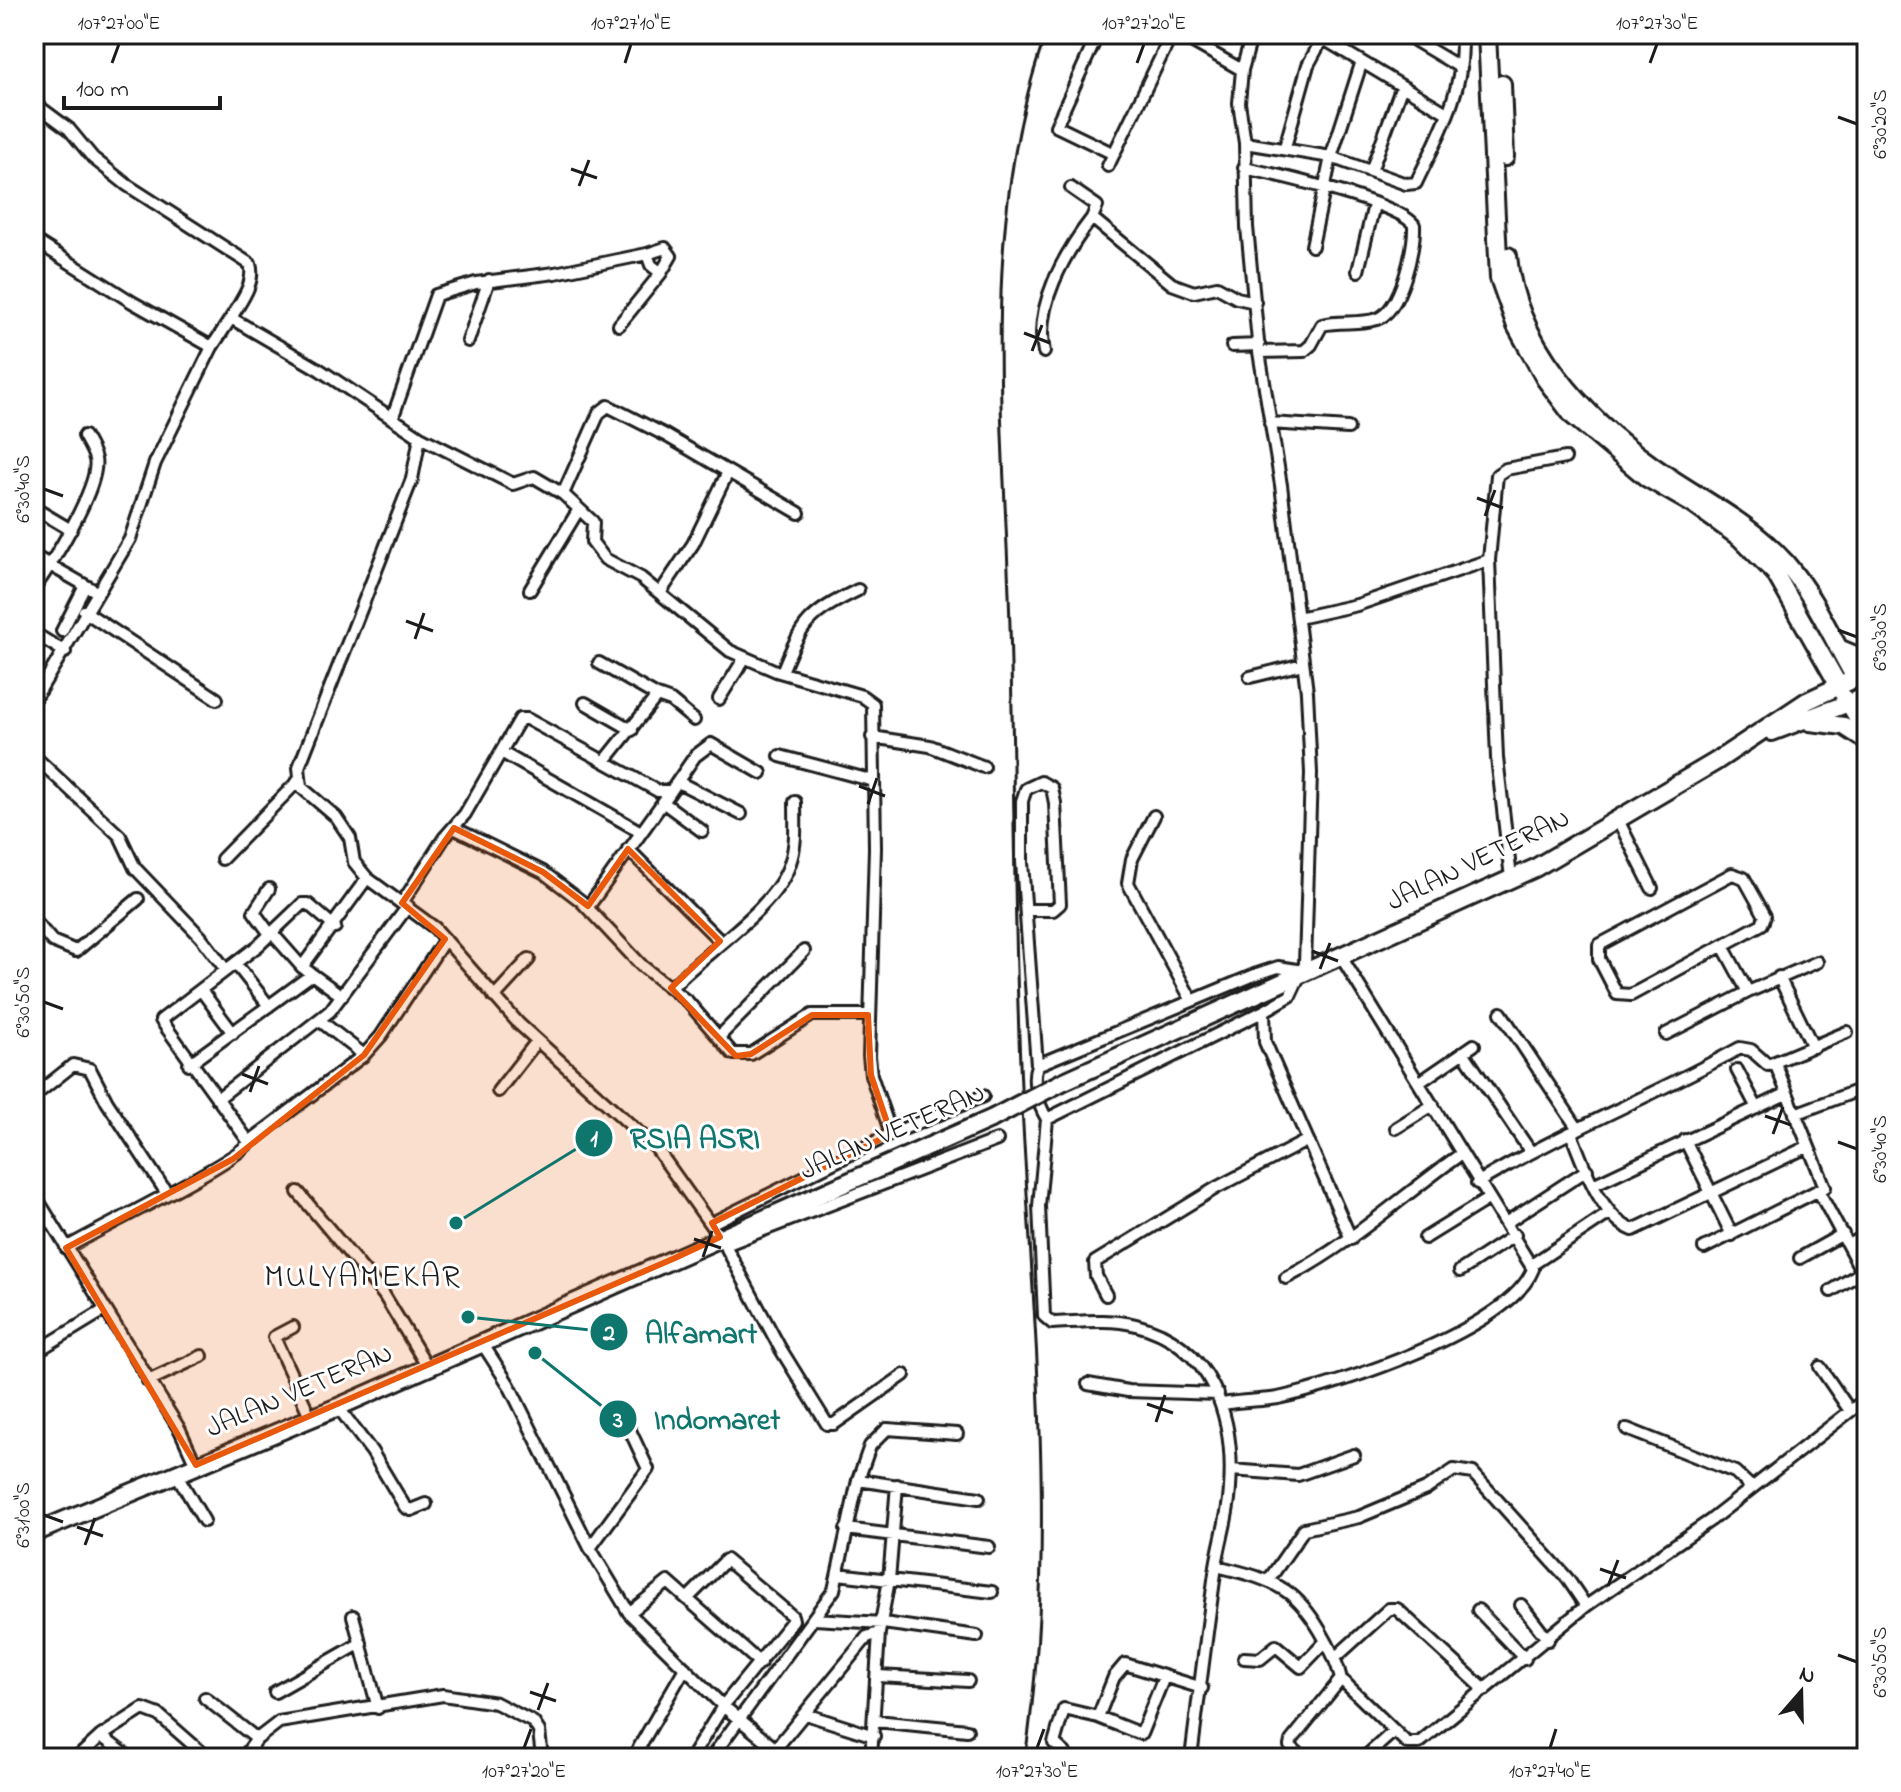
<svg xmlns="http://www.w3.org/2000/svg" width="1901" height="1792" font-family="'Indie Flower',sans-serif">
<style>
.lines{fill:none;stroke-linecap:round;stroke-linejoin:round}
.minor-casing{stroke:#1c1c1c;stroke-width:16}
.major-casing{stroke:#1c1c1c;stroke-width:20}
.highway-casing{stroke:#1c1c1c;stroke-width:22}
.minor{stroke:#fff;stroke-width:10}
.major{stroke:#fff;stroke-width:14}
.highway{stroke:#fff;stroke-width:16}
.rail{stroke:#1c1c1c;stroke-width:3}
.highway-bridge-casing{stroke:#1c1c1c;stroke-width:22;stroke-linecap:butt}
.highway-bridge{stroke:#fff;stroke-width:16}
.marked{fill:#e8590c;fill-opacity:0.2;stroke:#e8590c;stroke-width:6;stroke-linejoin:round}
.ticks{fill:none;stroke:#1c1c1c;stroke-width:3}
.labels{text-anchor:middle;dominant-baseline:central;stroke-width:6;stroke-linejoin:round;paint-order:stroke}
.street-label{font-size:28px;fill:#1c1c1c;stroke:#fff}
.quarter-label{font-size:32px;letter-spacing:2px;fill:#1c1c1c;stroke:#fff}
.leader{fill:none;stroke:#0f766e;stroke-width:3}
.callout-dot{fill:#0f766e;stroke:#fff;stroke-width:3}
.mark-label{font-size:24px;text-anchor:middle;font-weight:bold;fill:#fff}
.callout-label{font-size:30px;text-anchor:middle;font-weight:bold;fill:#0f766e;stroke:#fff;stroke-width:6;stroke-linejoin:round;paint-order:stroke}
.neatline{fill:none;stroke:#1c1c1c;stroke-width:3}
.ticks-label{font-size:20px;text-anchor:middle;fill:#1c1c1c}
</style>
<rect width="100%" height="100%" fill="#fff"/>
<filter id="ink" filterUnits="userSpaceOnUse"><feTurbulence type="fractalNoise" baseFrequency=".0125" numOctaves="2"/><feDisplacementMap in="SourceGraphic" scale="16" xChannelSelector="R" yChannelSelector="G"/><feConvolveMatrix kernelMatrix="1 2 1 2 8 2 1 2 1" color-interpolation-filters="sRGB"/></filter>
<g filter="url(#ink)">
<g class="lines">
<g class="minor-casing">
<path id="minor" d="M 1098,34 L 1056,126 L 1114,154
M 1179,34 L 1242,70
M 1404,34 L 1461,68
M 1322,38 L 1447,113
M 34,103 L 69,129 L 93,158 L 127,185 L 250,264 C 256,283 240,302 231,318 L 320,370 L 420,437 L 412,479 L 299,767 L 301,787 L 336,817 L 350,838 L 354,862 L 367,878 L 435,928 L 519,1024 L 656,1148 L 725,1245 L 780,1348 L 827,1424 L 834,1424 L 904,1375
M 1245,143 L 1331,157 L 1406,184 L 1416,183 C 1438,137 1467,87 1461,34
M 1285,147 L 1308,65 L 1325,34
M 1108,166 L 1172,34
M 1244,168 C 1274,174 1400,203 1414,225 C 1415,248 1401,311 1377,319 C 1359,325 1339,320 1322,325 L 1311,345 L 1304,351 L 1259,352
M 1371,171 L 1402,86
M 1071,188 L 1097,206 L 1092,218 L 1172,284 L 1194,292 L 1217,287 L 1237,298 L 1255,302
M 34,240 L 132,302 L 212,347
M 1312,246 L 1331,157 L 1361,64
M 1358,271 L 1374,205
M 619,325 L 661,273
M 468,341 L 489,280
M 1232,346 L 1259,345
M 1044,352 C 1034,307 1064,254 1092,218
M 393,416 L 436,295 L 476,283 L 555,273 L 647,254 L 665,248 L 671,256 L 661,273 L 651,265 L 647,254
M 1270,423 L 1348,428
M 420,437 L 513,484 L 534,477 L 563,494 L 593,522 L 592,542 L 605,559 L 641,578 L 730,651 L 776,671 L 862,696 L 873,704 L 875,848 L 869,1056 L 871,1075 L 891,1134
M 563,494 L 599,413 L 608,406 L 665,435 L 799,513
M 34,508 L 71,530
M 34,556 L 97,592
M 1489,560 L 1497,758 L 1511,878
M 34,589 C 50,566 101,486 95,459 C 93,451 88,443 84,436
M 530,590 L 579,509
M 660,593 L 693,544 L 727,474
M 84,611 L 217,699
M 1298,618 L 1357,605 L 1489,560 L 1497,475 L 1506,469 L 1565,458
M 62,631 L 85,586
M 34,633 L 65,652
M 599,663 L 657,696 L 605,761
M 782,672 C 802,622 809,614 858,590
M 1250,677 L 1303,664
M 657,696 L 671,701 L 694,720
M 719,699 L 744,659
M 34,700 L 130,539 L 155,463 L 212,347 L 231,318
M 585,703 L 632,730
M 872,737 L 930,746 L 984,767
M 501,752 L 641,832
M 34,756 L 120,836 L 135,868 L 201,937 L 226,970
M 780,756 L 874,781
M 678,782 L 741,814
M 664,803 L 702,831
M 1154,816 L 1132,859 L 1128,883 L 1191,999
M 1618,820 L 1652,888
M 454,828 L 543,872 L 581,901 L 642,966 L 688,1002 L 733,1054 L 751,1054 L 812,1015 L 868,1015
M 628,849 L 720,941
M 222,859 L 299,780
M 1732,874 L 1744,878 L 1765,916 L 1762,924 L 1631,995 L 1617,994 L 1599,959 L 1599,945 Z
M 269,889 L 254,912 L 270,934
M 402,903 L 444,838 L 465,814 L 520,719 L 527,719 L 658,791 L 671,791 L 695,756 L 711,744 L 761,773
M 588,907 L 671,791
M 1028,910 L 1053,910 L 1060,904 L 1055,803 L 1052,788 L 1041,782 L 1026,789 L 1022,801 L 1022,862 L 1037,1065
M 34,920 L 52,941 L 76,951 L 138,899
M 335,927 L 308,904 L 302,904 L 259,945 L 161,1020 L 249,1142 L 364,1055 L 381,1036 L 445,939
M 272,933 L 302,967 L 342,996
M 1723,946 L 1748,992
M 236,964 L 269,1006
M 302,967 L 367,878
M 1779,977 L 1813,1047
M 671,988 C 703,953 777,908 790,863 C 797,844 795,822 795,802
M 201,990 L 233,1033
M 494,997 L 529,959
M 1264,1011 L 1265,1042 L 1351,1239
M 1501,1013 L 1578,1129
M 319,1020 L 364,1055
M 1666,1034 L 1748,992 L 1817,962
M 720,1036 L 804,951
M 1463,1052 L 1530,1151
M 189,1064 L 311,975
M 1737,1070 L 1757,1108
M 1420,1082 L 1474,1045
M 498,1091 L 537,1041
M 34,1096 L 73,1065 L 90,1069 L 107,1102 L 166,1192
M 217,1099 L 330,1011 L 408,906
M 1795,1114 L 1867,1087
M 1047,1119 L 1264,1011 L 1290,996 L 1305,964 L 1311,773 L 1307,692 L 1281,485 L 1259,352 L 1247,227 L 1245,143 L 1239,103 L 1242,70 L 1252,34
M 1396,1128 L 1433,1105
M 1571,1133 C 1583,1164 1601,1218 1633,1230 L 1807,1147
M 1685,1140 L 1732,1235
M 1477,1183 C 1562,1132 1653,1096 1740,1048 L 1751,1050 L 1768,1065 L 1847,1032
M 1595,1184 L 1786,1094
M 1818,1190 L 1862,1272 L 1831,1291
M 298,1192 L 384,1295 L 427,1366
M 34,1194 L 180,1430 L 196,1465
M 1507,1222 L 1587,1170
M 712,1223 L 891,1134 L 983,1096
M 1425,1238 L 1488,1199
M 725,1245 L 997,1140
M 1848,1245 L 1867,1235
M 66,1248 C 93,1232 242,1159 249,1142
M 1704,1248 L 1825,1187 L 1775,1063
M 1800,1258 L 1843,1234
M 1533,1264 L 1608,1214
M 1460,1271 L 1515,1235
M 1286,1278 C 1351,1244 1402,1196 1461,1154
M 1106,1295 L 1096,1276 L 1095,1262 L 1216,1188 L 1308,1140
M 293,1327 L 274,1337 L 295,1383
M 482,1343 L 509,1385 L 590,1548 L 629,1613 L 723,1706 L 777,1750 L 793,1758
M 34,1353 L 103,1311
M 1820,1367 L 1850,1411
M 148,1381 L 202,1356
M 1088,1384 L 1128,1391 L 1218,1394
M 300,1394 L 310,1416
M 1223,1404 C 1242,1400 1260,1401 1278,1398 C 1339,1385 1510,1329 1533,1269 L 1340,955
M 338,1407 L 372,1452 L 405,1507 L 411,1510 L 426,1504
M 1627,1429 L 1735,1472 L 1752,1488
M 957,1434 L 887,1429 L 870,1446 L 858,1480 L 979,1498
M 1231,1470 L 1298,1475 L 1354,1455
M 176,1473 L 204,1521
M 846,1529 L 989,1547
M 590,1548 L 648,1469 L 628,1426
M 1216,1566 C 1240,1572 1265,1577 1286,1591 C 1310,1607 1335,1652 1341,1679 L 1291,1741 L 1290,1746 L 1304,1758
M 838,1574 L 992,1592
M 1268,1581 L 1304,1529 L 1359,1517 L 1426,1489 L 1454,1470 L 1473,1473 L 1567,1578 L 1586,1606
M 687,1599 L 726,1560 L 792,1616 L 793,1620 L 723,1706 L 691,1758
M 1521,1605 L 1548,1640
M 1478,1610 L 1525,1659
M 629,1613 L 668,1582 L 760,1663
M 353,1616 L 378,1708
M 814,1619 L 883,1623 L 977,1636
M 1336,1657 L 1389,1609 L 1397,1609 L 1485,1690
M 1244,1658 L 1260,1659 L 1276,1646 L 1301,1667 L 1326,1641
M 878,1676 L 968,1681
M 1341,1679 L 1407,1743 L 1419,1743 L 1586,1606 L 1711,1520 L 1867,1398
M 275,1692 L 361,1643
M 205,1698 L 257,1739
M 805,1714 L 874,1736
M 1098,1717 L 1114,1677 L 1125,1664 L 1202,1688
M 876,1721 L 967,1730
M 101,1736 L 130,1758
M 77,1758 L 101,1736 L 143,1709 L 159,1715 L 208,1758
M 243,1758 L 257,1739 L 279,1722 L 443,1695 L 496,1703 L 533,1722 L 539,1731 L 542,1758
M 633,1758 L 685,1668
M 711,1758 L 834,1590 L 858,1480
M 768,1758 L 867,1637 L 879,1633
M 871,1758 L 879,1633 L 889,1580 L 897,1485
M 1066,1758 L 1065,1753 L 1054,1743 L 1064,1709 L 1098,1717 L 1141,1734 L 1164,1677
M 1191,1758 C 1199,1694 1207,1629 1216,1566 C 1220,1540 1229,1514 1230,1488 C 1235,1417 1212,1344 1136,1325 C 1109,1318 1079,1322 1052,1323 L 1044,1316 L 1039,1206 L 1047,1119 C 1038,1104 1031,1082 1037,1065 L 1257,974 L 1278,967 L 1303,971
M 1364,1758 L 1393,1732"/>
</g>
<g class="major-casing">
<path id="major" d="M 1842,694 L 1867,735"/>
</g>
<g class="highway-casing">
<path id="highway" d="M 1487,34 L 1499,278 L 1516,326 L 1545,379 L 1572,415 L 1647,478 L 1694,505 L 1740,538 L 1775,573 L 1839,686
M 1502,84 L 1505,157
M 1508,256 C 1515,343 1585,418 1653,466 C 1698,498 1749,521 1786,563 C 1815,597 1833,640 1855,678
M 1838,648 L 1867,660
M 1810,722 L 1844,726 L 1867,741
M 1772,732 L 1867,696
M 1062,1082 L 1535,868 L 1715,762 L 1807,701 L 1867,673
M 34,1533 L 338,1407 L 993,1118"/>
</g>
<use href="#minor" class="minor"/>
<use href="#major" class="major"/>
<use href="#highway" class="highway"/>
<path class="rail" d="M 1025,1758 C 1058,1543 1033,1322 1022,1107 C 1013,936 1015,765 1009,594 C 1002,406 981,215 1046,34"/>
<g class="highway-bridge-casing">
<path id="highway-bridge" d="M 993,1118 L 1062,1082"/>
</g>
<use href="#highway-bridge" class="highway-bridge"/>
</g>
</g>
<path class="marked" d="M 454,828 L 543,872 L 588,906 L 628,849 L 720,941 L 671,988 L 736,1056 L 751,1054 L 812,1015 L 868,1015 L 871,1075 L 891,1134 L 712,1223 L 720,1237 L 675,1258 L 196,1465 L 66,1248 L 233,1159 L 364,1055 L 445,939 L 402,903 Z"/>
<path class="ticks" d="M 112,63 L 119,44M 625,63 L 631,44M 1137,63 L 1144,44M 1650,63 L 1657,44M 1838,117 L 1857,124M 571,169 L 597,178M 579,186 L 589,160M 1024,333 L 1050,343M 1032,351 L 1042,325M 44,489 L 63,496M 1477,498 L 1503,508M 1485,516 L 1495,490M 406,621 L 433,631M 1838,630 L 1857,637M 415,639 L 424,613M 859,786 L 885,796M 868,804 L 877,778M 1312,951 L 1338,961M 1320,969 L 1330,943M 44,1002 L 63,1009M 242,1074 L 268,1084M 250,1092 L 259,1066M 1765,1116 L 1791,1125M 1773,1134 L 1783,1107M 1838,1142 L 1857,1149M 694,1239 L 721,1248M 703,1257 L 712,1231M 1147,1404 L 1173,1413M 1156,1422 L 1165,1395M 44,1515 L 63,1522M 77,1527 L 103,1536M 85,1545 L 95,1518M 1600,1569 L 1626,1578M 1608,1586 L 1618,1560M 1838,1655 L 1857,1662M 530,1692 L 556,1701M 538,1710 L 548,1683M 524,1748 L 531,1729M 1037,1748 L 1044,1729M 1550,1748 L 1556,1729"/>
<g class="labels">
<g class="street-label">
<text transform="translate(1479 861) rotate(-26)">JALAN VETERAN</text>
<text transform="translate(893 1133) rotate(-24)">JALAN VETERAN</text>
<text transform="translate(300 1392) rotate(-23)">JALAN VETERAN</text>
</g>
<g class="quarter-label">
<text x="363" y="1278">MULYAMEKAR</text>
</g>
</g>
<path class="leader" d="M456 1223L594 1138M468 1317L609 1332M535 1353L618 1419"/>
<g class="callout-dot">
<circle cx="456" cy="1223" r="8"/>
<circle cx="468" cy="1317" r="8"/>
<circle cx="535" cy="1353" r="8"/>
<circle cx="594" cy="1138" r="20"/>
<circle cx="609" cy="1332" r="20"/>
<circle cx="618" cy="1419" r="20"/>
</g>
<g class="mark-label">
<text x="594" y="1146">1</text>
<text x="609" y="1340">2</text>
<text x="618" y="1427">3</text>
</g>
<g class="callout-label">
<text x="695" y="1148">RSIA ASRI</text>
<text x="701" y="1343">Alfamart</text>
<text x="717" y="1429">Indomaret</text>
</g>
<rect width="1901" height="1792" fill="none" stroke="#fff" stroke-width="88"/>
<g transform="translate(1801 1692) rotate(20)" stroke="#ffffff" stroke-width="6" paint-order="stroke">
<path d="M0-6L14 30L0 20L-14 30Z" fill="#1c1c1c"/>
<text y="-12" font-size="22" font-weight="bold" text-anchor="middle" fill="#1c1c1c">N</text>
</g>
<path d="M64 96v12h156v-12" fill="none" stroke="#1c1c1c" stroke-width="4"/>
<text x="76" y="96" font-size="24" fill="#1c1c1c" stroke="#ffffff" stroke-width="6" paint-order="stroke">100 m</text>
<rect x="44" y="44" width="1813" height="1704" class="neatline"/>
<g class="ticks-label">
<text x="119" y="29">107°27'00"E</text>
<text x="631" y="29">107°27'10"E</text>
<text x="1144" y="29">107°27'20"E</text>
<text x="1657" y="29">107°27'30"E</text>
<text transform="translate(1879 124) rotate(-90)" y="7">6°30'20"S</text>
<text transform="translate(22 489) rotate(-90)" y="7">6°30'40"S</text>
<text transform="translate(1879 637) rotate(-90)" y="7">6°30'30"S</text>
<text transform="translate(22 1002) rotate(-90)" y="7">6°30'50"S</text>
<text transform="translate(1879 1149) rotate(-90)" y="7">6°30'40"S</text>
<text transform="translate(22 1515) rotate(-90)" y="7">6°31'00"S</text>
<text transform="translate(1879 1662) rotate(-90)" y="7">6°30'50"S</text>
<text x="524" y="1777">107°27'20"E</text>
<text x="1037" y="1777">107°27'30"E</text>
<text x="1550" y="1777">107°27'40"E</text>
</g>
</svg>
